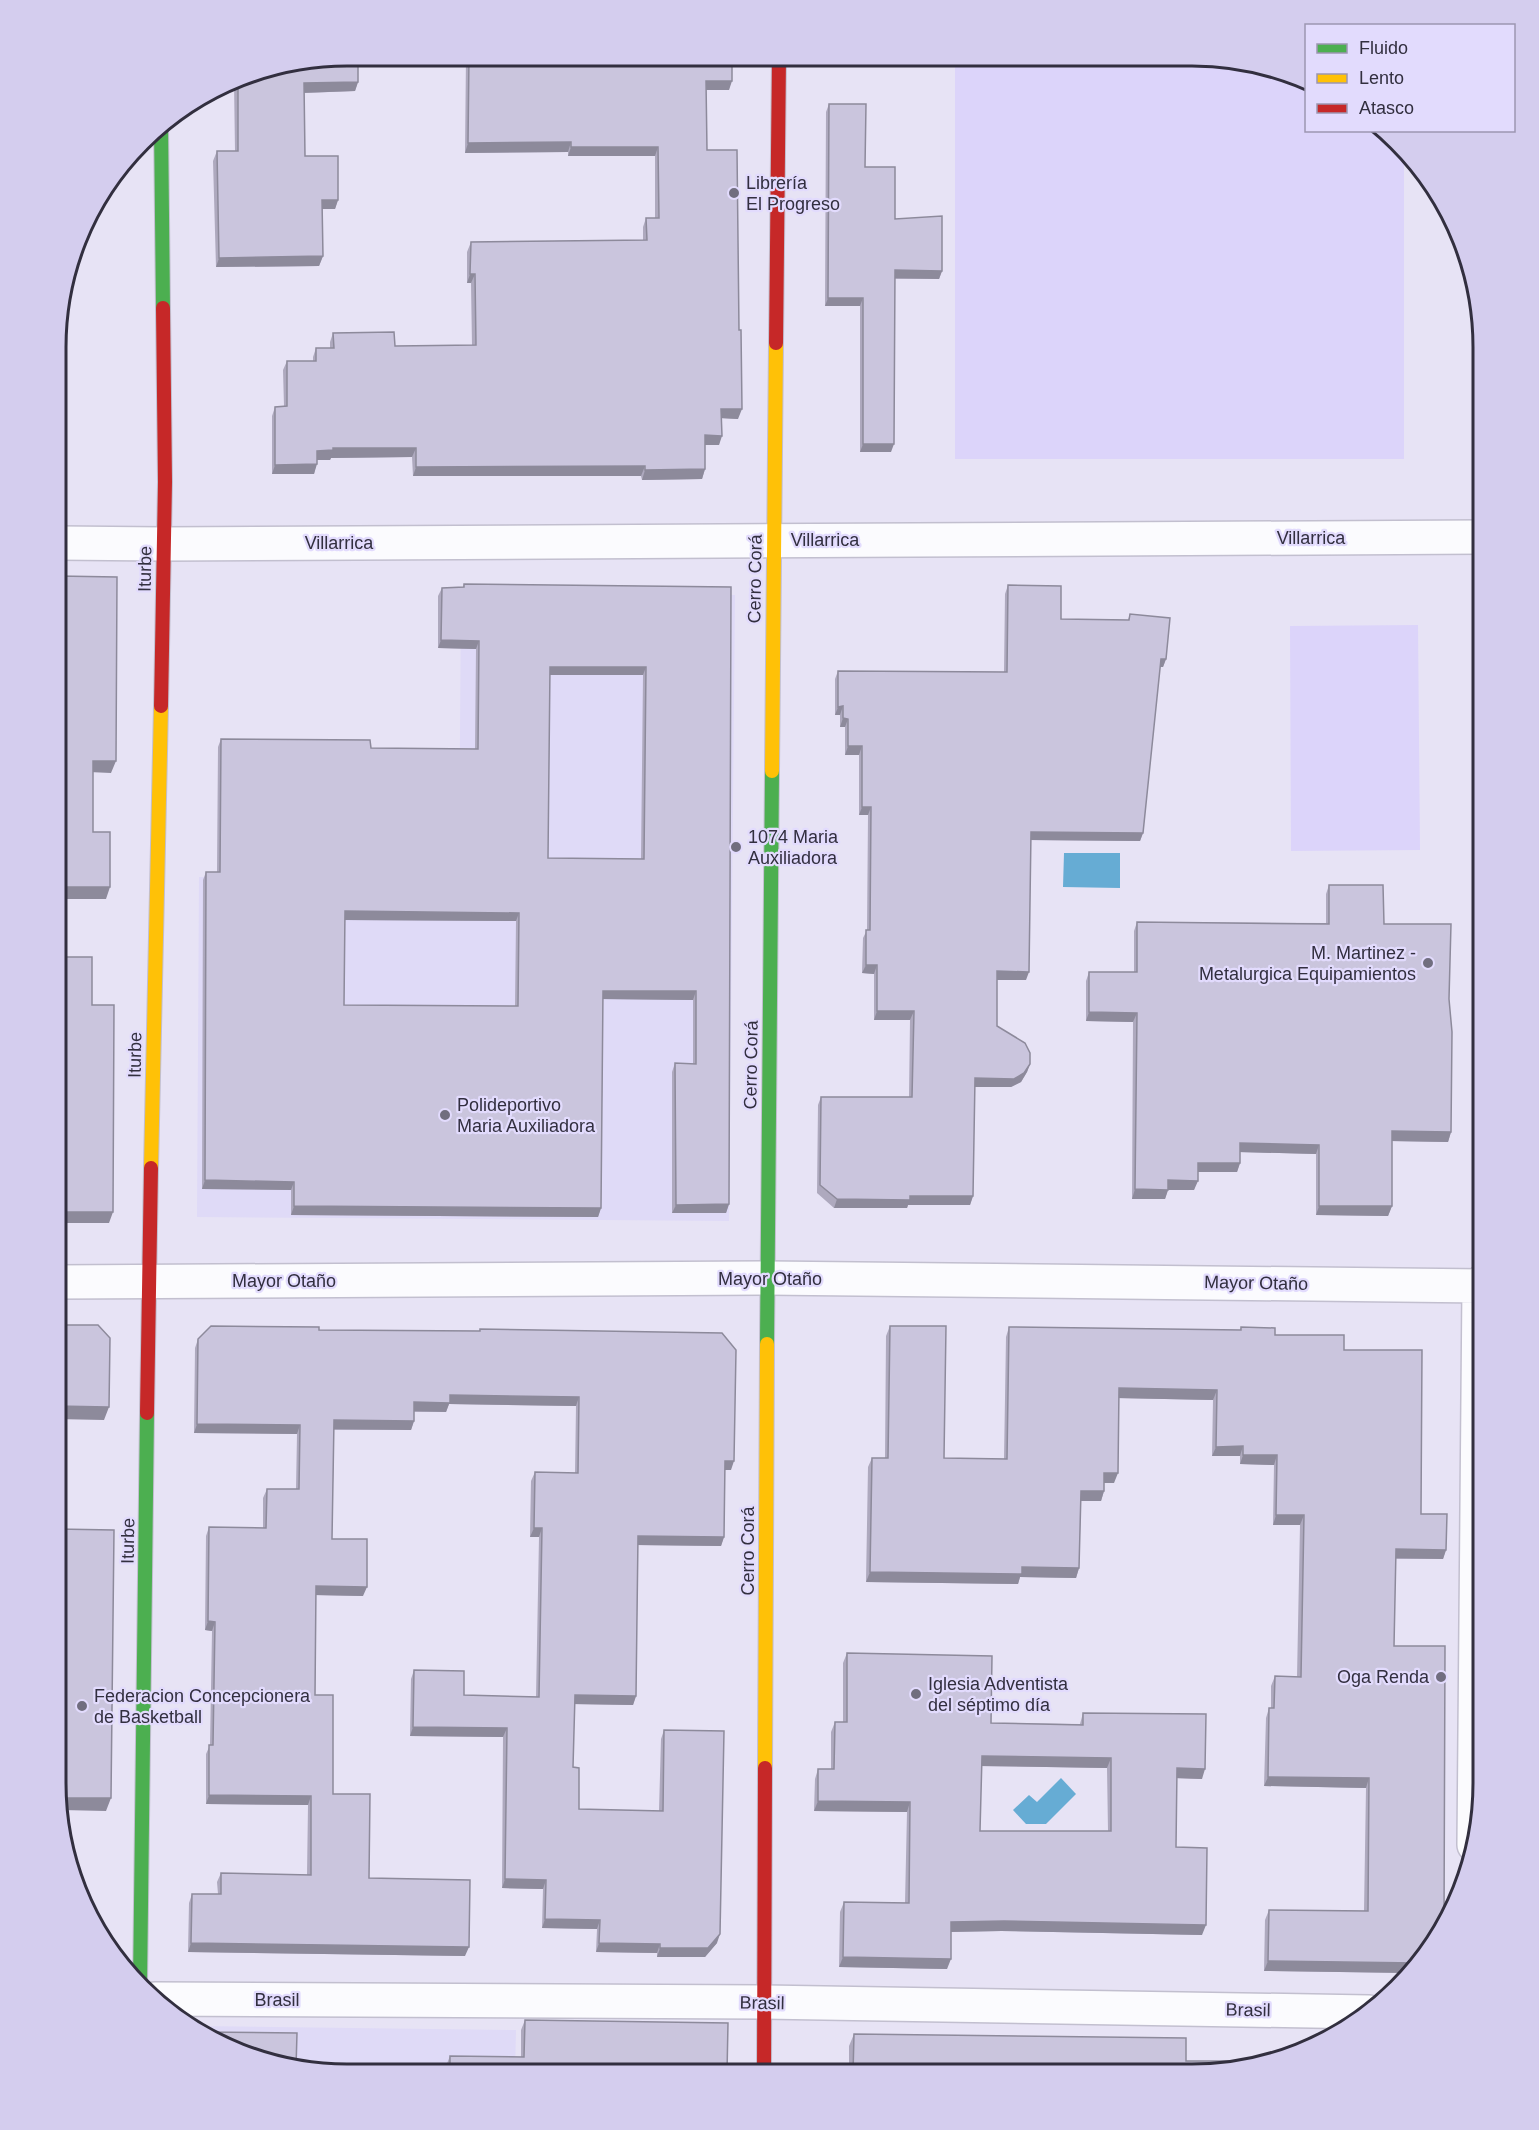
<svg xmlns="http://www.w3.org/2000/svg" width="1539" height="2130" font-family="Helvetica,sans-serif">
<style>
.built{fill:#dfdaf7}
.green{fill:#dcd4fa}
.water{fill:#66acd4}
.lines{fill:none;stroke-linecap:round;stroke-linejoin:round}
.street-casing{stroke:#c2bfcf;stroke-width:36}
.fast-casing{stroke:#c2bfcf;stroke-width:16}
.slow-casing{stroke:#c2bfcf;stroke-width:16}
.jam-casing{stroke:#c2bfcf;stroke-width:16}
.street{stroke:#fbfbfe;stroke-width:33}
.fast{stroke:#4caf50;stroke-width:14}
.slow{stroke:#ffc107;stroke-width:14}
.jam{stroke:#c62828;stroke-width:14}
.wall{fill:#aea9be;fill-rule:evenodd}
.shaded-wall{fill:#8d8a9b}
.building{fill:#cac5dd;stroke:#8d8a9b;stroke-width:1.5;fill-rule:evenodd}
.poi-dot{fill:#716e7f;stroke:#e2dbfd;stroke-width:2}
.labels{text-anchor:middle;dominant-baseline:central;stroke-width:4.5;stroke-linejoin:round;paint-order:stroke}
.poi-label{font-size:18px;fill:#322f3f;stroke:#e2dbfd;text-anchor:start}
.street-label{font-size:18px;fill:#322f3f;stroke:#e2dbfd}
.rim{fill:none;stroke:#322f3f;stroke-width:3}
</style>
<rect width="100%" height="100%" fill="#e7e3f5"/>
<path class="built" d="M 461,592 L 735,595 L 729,1221 L 197,1217 L 199,877 L 459,879 Z
M 197,2026 L 516,2030 L 515,2073 L 310,2072 L 253,2059 L 196,2031 Z"/>
<path class="green" d="M 955,57 L 1230,58 L 1306,80 L 1306,130 L 1384,131 L 1404,151 L 1404,459 L 955,459 Z
M 1418,625 L 1420,850 L 1291,851 L 1290,626 Z"/>
<path class="water" d="M 1064,853 L 1120,853 L 1120,888 L 1063,887 Z
M 1061,1778 L 1076,1794 L 1046,1824 L 1026,1824 L 1013,1810 L 1029,1795 L 1037,1802 Z"/>
<g class="lines">
<g class="street-casing">
<path id="street" d="M 58,543 L 163,544 L 1483,537
M 56,1282 L 767,1278 L 1483,1286
M 1474,1845 L 1479,1286 L 1483,1281
M 155,1999 L 764,2002 L 1369,2012"/>
</g>
<g class="fast-casing">
<path id="fast" d="M 161,124 L 163,308
M 767,1344 L 772,771
M 140,1986 L 147,1413"/>
</g>
<g class="slow-casing">
<path id="slow" d="M 772,771 L 776,343
M 151,1168 L 161,706
M 765,1768 L 767,1344"/>
</g>
<g class="jam-casing">
<path id="jam" d="M 776,343 L 779,57
M 161,706 L 165,482 L 163,308
M 147,1413 L 151,1168
M 764,2073 L 765,1768"/>
</g>
<use href="#street" class="street"/>
<use href="#fast" class="fast"/>
<use href="#slow" class="slow"/>
<use href="#jam" class="jam"/>
</g>
<path class="wall" d="M 466,56 L 732,57 L 729,90 L 706,90 L 707,150 L 738,419 L 722,418 L 719,445 L 705,445 L 705,469 L 702,479 L 642,480 L 641,476 L 413,476 L 412,457 L 331,458 L 330,460 L 317,460 L 314,474 L 272,474 L 272,416 L 275,407 L 284,406 L 283,370 L 287,361 L 313,361 L 313,357 L 316,348 L 330,348 L 330,342 L 333,333 L 395,346 L 472,346 L 471,283 L 467,283 L 467,252 L 471,242 L 643,240 L 643,227 L 646,218 L 655,218 L 655,156 L 568,156 L 568,152 L 465,153 Z
M 253,71 L 358,82 L 355,91 L 304,93 L 305,156 L 338,200 L 335,209 L 322,209 L 323,256 L 319,266 L 216,267 L 213,161 L 217,151 L 235,151 L 234,82 Z
M 829,104 L 895,219 L 942,271 L 939,279 L 895,279 L 891,452 L 860,452 L 860,306 L 825,306 L 826,112 Z
M 464,584 L 731,587 L 729,1204 L 726,1213 L 672,1213 L 672,1072 L 675,1063 L 693,1064 L 693,1000 L 603,999 L 601,1208 L 598,1217 L 291,1215 L 291,1190 L 202,1189 L 203,880 L 206,872 L 217,872 L 218,747 L 221,739 L 371,748 L 475,749 L 476,649 L 438,648 L 438,596 L 442,588 L 463,587 ZM 550,675 L 643,675 L 641,859 L 548,858 ZM 345,920 L 516,921 L 515,1006 L 344,1005 Z
M 1008,585 L 1061,619 L 1128,620 L 1130,614 L 1166,659 L 1163,667 L 1160,667 L 1143,833 L 1140,841 L 1031,840 L 1026,980 L 997,980 L 997,1026 L 1030,1064 L 1027,1072 L 1021,1082 L 1011,1087 L 974,1087 L 973,1196 L 970,1205 L 908,1205 L 907,1208 L 834,1208 L 817,1193 L 818,1105 L 821,1097 L 909,1097 L 910,1020 L 874,1020 L 874,974 L 862,973 L 863,938 L 867,930 L 868,815 L 859,815 L 859,755 L 845,755 L 845,727 L 840,727 L 840,715 L 835,715 L 835,679 L 838,671 L 1004,672 L 1005,594 Z
M 1329,885 L 1384,924 L 1449,999 L 1451,1132 L 1448,1142 L 1392,1141 L 1392,1206 L 1388,1216 L 1316,1215 L 1316,1154 L 1240,1152 L 1240,1163 L 1237,1172 L 1198,1172 L 1194,1190 L 1168,1190 L 1165,1199 L 1132,1199 L 1133,1022 L 1086,1021 L 1086,981 L 1089,972 L 1134,972 L 1134,931 L 1137,922 L 1326,923 L 1326,894 Z
M 890,1326 L 944,1458 L 1004,1459 L 1006,1337 L 1009,1327 L 1240,1330 L 1241,1327 L 1344,1350 L 1421,1514 L 1446,1550 L 1443,1559 L 1395,1559 L 1394,1646 L 1434,1945 L 1409,1973 L 1264,1971 L 1265,1920 L 1269,1910 L 1364,1911 L 1366,1788 L 1264,1786 L 1266,1718 L 1269,1708 L 1271,1708 L 1271,1686 L 1275,1676 L 1297,1677 L 1300,1525 L 1273,1525 L 1274,1465 L 1240,1464 L 1240,1456 L 1212,1456 L 1213,1400 L 1119,1398 L 1114,1483 L 1104,1483 L 1104,1491 L 1101,1501 L 1081,1501 L 1079,1568 L 1076,1578 L 1020,1577 L 1018,1584 L 866,1582 L 868,1467 L 872,1458 L 885,1458 L 886,1336 Z
M 480,1329 L 731,1470 L 725,1470 L 724,1537 L 721,1546 L 638,1545 L 636,1696 L 633,1705 L 574,1704 L 573,1767 L 579,1809 L 659,1811 L 661,1739 L 664,1730 L 717,1943 L 705,1957 L 657,1957 L 657,1953 L 596,1952 L 597,1929 L 542,1928 L 543,1889 L 502,1888 L 503,1737 L 410,1736 L 411,1679 L 414,1670 L 464,1695 L 536,1697 L 539,1537 L 530,1537 L 531,1481 L 535,1472 L 575,1473 L 576,1406 L 449,1404 L 446,1412 L 414,1412 L 414,1421 L 411,1430 L 334,1430 L 332,1539 L 363,1596 L 316,1595 L 315,1695 L 333,1794 L 369,1878 L 465,1956 L 188,1952 L 189,1903 L 192,1894 L 218,1894 L 217,1882 L 221,1873 L 307,1875 L 308,1805 L 206,1804 L 206,1754 L 210,1745 L 212,1631 L 205,1630 L 206,1536 L 209,1527 L 263,1528 L 263,1498 L 267,1489 L 296,1489 L 297,1434 L 194,1433 L 195,1348 L 198,1339 L 319,1330 L 479,1331 Z
M 847,1653 L 991,1723 L 1080,1724 L 1083,1713 L 1202,1779 L 1176,1778 L 1176,1847 L 1202,1935 L 1001,1931 L 951,1932 L 947,1969 L 839,1967 L 840,1912 L 844,1902 L 905,1903 L 907,1812 L 814,1811 L 815,1779 L 818,1769 L 831,1769 L 831,1732 L 835,1722 L 843,1722 L 843,1663 ZM 981,1766 L 1107,1768 L 1108,1831 L 980,1831 Z
M 525,2020 L 727,2073 L 446,2070 L 446,2066 L 450,2056 L 521,2057 L 521,2030 Z
M 854,2034 L 1186,2061 L 1192,2074 L 849,2074 L 849,2046 Z"/>
<path class="shaded-wall" d="M 706,81 L 732,81 L 729,90 L 703,90 Z
M 358,82 L 355,91 L 300,93 L 304,83 Z
M 571,142 L 568,152 L 465,153 L 468,143 Z
M 571,147 L 658,147 L 655,156 L 568,156 Z
M 322,200 L 338,200 L 335,209 L 319,209 Z
M 323,256 L 319,266 L 216,267 L 219,258 Z
M 895,270 L 942,271 L 939,279 L 891,278 Z
M 470,274 L 475,274 L 471,283 L 467,283 Z
M 828,298 L 863,298 L 860,306 L 825,306 Z
M 721,409 L 742,409 L 738,419 L 718,418 Z
M 705,435 L 722,436 L 719,445 L 701,445 Z
M 863,444 L 894,444 L 891,452 L 860,452 Z
M 333,448 L 416,448 L 412,457 L 331,458 L 330,460 L 313,460 L 317,451 Z
M 317,464 L 314,474 L 272,474 L 275,465 Z
M 645,466 L 641,476 L 413,476 L 416,467 Z
M 705,469 L 702,479 L 642,480 L 645,470 Z
M 441,640 L 479,641 L 476,649 L 438,648 Z
M 1161,659 L 1166,659 L 1163,667 L 1158,667 Z
M 550,667 L 646,667 L 643,675 L 547,675 Z
M 843,706 L 840,715 L 835,715 L 838,707 Z
M 843,718 L 848,719 L 845,727 L 840,727 Z
M 848,746 L 862,746 L 859,755 L 845,755 Z
M 93,761 L 116,761 L 111,773 L 89,772 Z
M 862,807 L 871,807 L 868,815 L 859,815 Z
M 1031,832 L 1143,833 L 1140,841 L 1028,840 Z
M 57,887 L 110,887 L 106,899 L 57,899 Z
M 345,911 L 519,913 L 516,921 L 342,920 Z
M 866,965 L 877,965 L 874,974 L 862,973 Z
M 997,971 L 1029,972 L 1026,980 L 994,980 Z
M 603,991 L 696,991 L 693,1000 L 600,999 Z
M 877,1011 L 914,1011 L 910,1020 L 874,1020 Z
M 1089,1012 L 1137,1013 L 1133,1022 L 1086,1021 Z
M 1030,1064 L 1027,1072 L 1021,1082 L 1011,1087 L 971,1087 L 975,1078 Z
M 1392,1131 L 1451,1132 L 1448,1142 L 1389,1141 Z
M 1240,1143 L 1319,1145 L 1316,1154 L 1237,1152 Z
M 1198,1163 L 1240,1163 L 1237,1172 L 1194,1172 Z
M 205,1180 L 294,1182 L 291,1190 L 202,1189 Z
M 1168,1180 L 1198,1181 L 1194,1190 L 1165,1190 Z
M 1135,1189 L 1168,1190 L 1165,1199 L 1132,1199 Z
M 910,1196 L 973,1196 L 970,1205 L 908,1205 L 907,1208 L 834,1208 L 837,1199 Z
M 729,1204 L 726,1213 L 672,1213 L 676,1205 Z
M 294,1206 L 601,1208 L 598,1217 L 291,1215 Z
M 1319,1206 L 1392,1206 L 1388,1216 L 1316,1215 Z
M 56,1212 L 113,1212 L 109,1223 L 56,1223 Z
M 1119,1388 L 1217,1390 L 1213,1400 L 1115,1398 Z
M 450,1395 L 579,1397 L 576,1406 L 449,1404 L 446,1412 L 411,1411 L 414,1402 Z
M 56,1406 L 109,1407 L 104,1420 L 56,1419 Z
M 334,1420 L 414,1421 L 411,1430 L 331,1429 Z
M 197,1424 L 300,1425 L 297,1434 L 194,1433 Z
M 1243,1446 L 1240,1456 L 1212,1456 L 1216,1447 Z
M 1243,1455 L 1277,1455 L 1274,1465 L 1240,1464 Z
M 725,1461 L 734,1461 L 731,1470 L 722,1470 Z
M 1104,1473 L 1118,1473 L 1114,1483 L 1100,1483 Z
M 1081,1491 L 1104,1491 L 1101,1501 L 1077,1501 Z
M 1276,1515 L 1304,1515 L 1300,1525 L 1273,1525 Z
M 534,1528 L 542,1528 L 539,1537 L 530,1537 Z
M 638,1536 L 724,1537 L 721,1546 L 635,1545 Z
M 1396,1549 L 1446,1550 L 1443,1559 L 1392,1558 Z
M 1022,1567 L 1079,1568 L 1076,1578 L 1020,1577 L 1018,1584 L 866,1582 L 870,1572 Z
M 316,1586 L 367,1587 L 363,1596 L 313,1595 Z
M 208,1621 L 215,1622 L 212,1631 L 205,1630 Z
M 575,1695 L 636,1696 L 633,1705 L 571,1704 Z
M 413,1727 L 507,1728 L 503,1737 L 410,1736 Z
M 982,1756 L 1111,1758 L 1107,1768 L 978,1766 Z
M 1177,1768 L 1205,1769 L 1202,1779 L 1173,1778 Z
M 1268,1777 L 1369,1778 L 1366,1788 L 1264,1786 Z
M 209,1795 L 311,1796 L 308,1805 L 206,1804 Z
M 59,1798 L 111,1798 L 106,1811 L 62,1810 Z
M 818,1801 L 910,1802 L 907,1812 L 814,1811 Z
M 505,1879 L 546,1880 L 543,1889 L 502,1888 Z
M 545,1919 L 600,1920 L 597,1929 L 542,1928 Z
M 1004,1921 L 1206,1925 L 1202,1935 L 1001,1931 L 948,1932 L 951,1922 Z
M 720,1934 L 717,1943 L 705,1957 L 657,1957 L 660,1948 Z
M 191,1943 L 469,1947 L 465,1956 L 188,1952 Z
M 599,1943 L 660,1944 L 657,1953 L 596,1952 Z
M 843,1957 L 951,1959 L 947,1969 L 839,1967 Z
M 1268,1961 L 1418,1963 L 1409,1973 L 1264,1971 Z"/>
<path class="building" d="M 347,56 L 358,56 L 358,82 L 304,83 L 305,156 L 338,156 L 338,200 L 322,200 L 323,256 L 219,258 L 217,151 L 238,151 L 238,80 L 253,71 Z
M 469,56 L 732,57 L 732,81 L 706,81 L 707,150 L 737,150 L 739,330 L 741,330 L 742,409 L 721,409 L 722,436 L 705,435 L 705,469 L 645,470 L 645,466 L 416,467 L 416,448 L 333,448 L 333,450 L 317,451 L 317,464 L 275,465 L 275,407 L 287,406 L 287,361 L 316,361 L 316,348 L 334,348 L 333,333 L 394,332 L 395,346 L 476,345 L 475,274 L 470,274 L 471,242 L 647,240 L 646,218 L 659,218 L 658,147 L 571,147 L 571,142 L 468,143 Z
M 829,104 L 866,104 L 865,167 L 895,167 L 895,219 L 942,216 L 942,271 L 895,270 L 894,444 L 863,444 L 863,298 L 828,298 Z
M 58,576 L 117,577 L 116,761 L 93,761 L 93,832 L 110,832 L 110,887 L 57,887 Z
M 464,584 L 731,587 L 729,1204 L 676,1205 L 675,1063 L 696,1064 L 696,991 L 603,991 L 601,1208 L 294,1206 L 294,1182 L 205,1180 L 206,872 L 220,872 L 221,739 L 370,740 L 371,748 L 478,749 L 479,641 L 441,640 L 442,588 L 464,587 ZM 550,667 L 646,667 L 644,859 L 548,858 ZM 345,911 L 519,913 L 518,1006 L 344,1005 Z
M 1008,585 L 1061,586 L 1061,619 L 1129,620 L 1130,614 L 1170,618 L 1166,659 L 1161,659 L 1143,833 L 1031,832 L 1029,972 L 997,971 L 997,1026 L 1025,1043 L 1030,1053 L 1030,1064 L 1024,1073 L 1014,1079 L 975,1078 L 973,1196 L 910,1196 L 910,1200 L 837,1199 L 820,1185 L 821,1097 L 912,1097 L 914,1011 L 877,1011 L 877,965 L 866,965 L 866,930 L 870,930 L 871,807 L 862,807 L 862,746 L 848,746 L 848,719 L 843,718 L 843,706 L 838,707 L 838,671 L 1007,672 Z
M 1329,885 L 1383,885 L 1384,924 L 1451,924 L 1449,999 L 1452,1032 L 1451,1132 L 1392,1131 L 1392,1206 L 1319,1206 L 1319,1145 L 1240,1143 L 1240,1163 L 1198,1163 L 1198,1181 L 1168,1180 L 1168,1190 L 1135,1189 L 1137,1013 L 1089,1012 L 1089,972 L 1137,972 L 1137,922 L 1329,924 Z
M 57,957 L 92,957 L 92,1005 L 114,1005 L 113,1212 L 56,1212 Z
M 64,1325 L 98,1325 L 110,1338 L 109,1407 L 56,1406 L 56,1331 L 64,1331 Z
M 211,1326 L 319,1327 L 319,1330 L 480,1331 L 480,1329 L 722,1333 L 736,1350 L 734,1461 L 725,1461 L 724,1537 L 638,1536 L 636,1696 L 575,1695 L 573,1767 L 579,1768 L 579,1809 L 663,1811 L 664,1730 L 724,1731 L 720,1934 L 708,1948 L 660,1948 L 660,1944 L 599,1943 L 600,1920 L 545,1919 L 546,1880 L 505,1879 L 507,1728 L 413,1727 L 414,1670 L 464,1671 L 464,1695 L 539,1697 L 542,1528 L 534,1528 L 535,1472 L 578,1473 L 579,1397 L 450,1395 L 450,1403 L 414,1402 L 414,1421 L 334,1420 L 332,1539 L 367,1539 L 367,1587 L 316,1586 L 315,1695 L 333,1695 L 333,1794 L 370,1794 L 369,1878 L 470,1880 L 469,1947 L 191,1943 L 192,1894 L 221,1894 L 221,1873 L 311,1875 L 311,1796 L 209,1795 L 209,1745 L 213,1745 L 215,1622 L 208,1621 L 209,1527 L 266,1528 L 267,1489 L 299,1489 L 300,1425 L 197,1424 L 198,1339 Z
M 890,1326 L 946,1326 L 944,1458 L 1007,1459 L 1009,1327 L 1241,1330 L 1241,1327 L 1275,1328 L 1275,1335 L 1344,1335 L 1344,1350 L 1422,1350 L 1421,1514 L 1447,1514 L 1446,1550 L 1396,1549 L 1394,1646 L 1445,1646 L 1444,1925 L 1434,1945 L 1418,1963 L 1268,1961 L 1269,1910 L 1368,1911 L 1369,1778 L 1268,1777 L 1269,1708 L 1274,1708 L 1275,1676 L 1301,1677 L 1304,1515 L 1276,1515 L 1277,1455 L 1243,1455 L 1243,1446 L 1216,1447 L 1217,1390 L 1119,1388 L 1118,1473 L 1104,1473 L 1104,1491 L 1081,1491 L 1079,1568 L 1022,1567 L 1022,1574 L 870,1572 L 872,1458 L 888,1458 Z
M 56,1529 L 114,1530 L 111,1798 L 59,1798 L 56,1783 Z
M 847,1653 L 992,1656 L 991,1723 L 1083,1725 L 1083,1713 L 1206,1714 L 1205,1769 L 1177,1768 L 1176,1847 L 1207,1848 L 1206,1925 L 1004,1921 L 951,1922 L 951,1959 L 843,1957 L 844,1902 L 909,1903 L 910,1802 L 818,1801 L 818,1769 L 834,1769 L 835,1722 L 847,1722 ZM 982,1756 L 1111,1758 L 1111,1831 L 980,1831 Z
M 525,2020 L 728,2023 L 727,2073 L 310,2072 L 253,2059 L 201,2033 L 201,2032 L 297,2033 L 296,2068 L 450,2070 L 450,2056 L 524,2057 Z
M 854,2034 L 1186,2038 L 1186,2061 L 1248,2061 L 1192,2074 L 853,2074 Z"/>
<g class="poi-dot">
<circle cx="734" cy="193" r="6"/>
<circle cx="736" cy="847" r="6"/>
<circle cx="1428" cy="963" r="6"/>
<circle cx="445" cy="1115" r="6"/>
<circle cx="1441" cy="1677" r="6"/>
<circle cx="916" cy="1694" r="6"/>
<circle cx="82" cy="1706" r="6"/>
</g>
<g class="labels">
<g class="poi-label">
<text x="746" y="183">Librería<tspan x="746" dy="21">El Progreso</tspan></text>
<text x="748" y="837">1074 Maria<tspan x="748" dy="21">Auxiliadora</tspan></text>
<text x="1416" y="953" text-anchor="end">M. Martinez -<tspan x="1416" dy="21">Metalurgica Equipamientos</tspan></text>
<text x="457" y="1105">Polideportivo<tspan x="457" dy="21">Maria Auxiliadora</tspan></text>
<text x="1429" y="1677" text-anchor="end">Oga Renda</text>
<text x="928" y="1684">Iglesia Adventista<tspan x="928" dy="21">del séptimo día</tspan></text>
<text x="94" y="1696">Federacion Concepcionera<tspan x="94" dy="21">de Basketball</tspan></text>
</g>
<g class="street-label">
<text x="1311" y="538">Villarrica</text>
<text x="825" y="540">Villarrica</text>
<text x="339" y="543">Villarrica</text>
<text transform="translate(145 569) rotate(-89)">Iturbe</text>
<text transform="translate(755 579) rotate(-89)">Cerro Corá</text>
<text transform="translate(135 1055) rotate(-89)">Iturbe</text>
<text transform="translate(751 1065) rotate(-89)">Cerro Corá</text>
<text x="770" y="1279">Mayor Otaño</text>
<text x="284" y="1281">Mayor Otaño</text>
<text transform="translate(1256 1283) rotate(1)">Mayor Otaño</text>
<text transform="translate(128 1541) rotate(-89)">Iturbe</text>
<text transform="translate(748 1551) rotate(-90)">Cerro Corá</text>
<text x="277" y="2000">Brasil</text>
<text transform="translate(762 2003) rotate(1)">Brasil</text>
<text transform="translate(1248 2010) rotate(1)">Brasil</text>
</g>
</g>
<path d="M0 0H1539V2130H0ZM347 66H1192A281 281 0 0 1 1473 347V1783A281 281 0 0 1 1192 2064H347A281 281 0 0 1 66 1783V347A281 281 0 0 1 347 66Z" fill="#d4cdee" fill-rule="evenodd"/>
<path class="rim" d="M347 66H1192A281 281 0 0 1 1473 347V1783A281 281 0 0 1 1192 2064H347A281 281 0 0 1 66 1783V347A281 281 0 0 1 347 66Z"/>
<rect x="1305" y="24" width="210" height="108" fill="#e2dbfd" stroke="#9c96b1" stroke-width="1.5"/>
<rect x="1317" y="44" width="30" height="9" fill="#4caf50" stroke="#9c96b1" stroke-width="1.5"/>
<text x="1359" y="54" font-size="18" fill="#322f3f">Fluido</text>
<rect x="1317" y="74" width="30" height="9" fill="#ffc107" stroke="#9c96b1" stroke-width="1.5"/>
<text x="1359" y="84" font-size="18" fill="#322f3f">Lento</text>
<rect x="1317" y="104" width="30" height="9" fill="#c62828" stroke="#9c96b1" stroke-width="1.5"/>
<text x="1359" y="114" font-size="18" fill="#322f3f">Atasco</text>
</svg>
